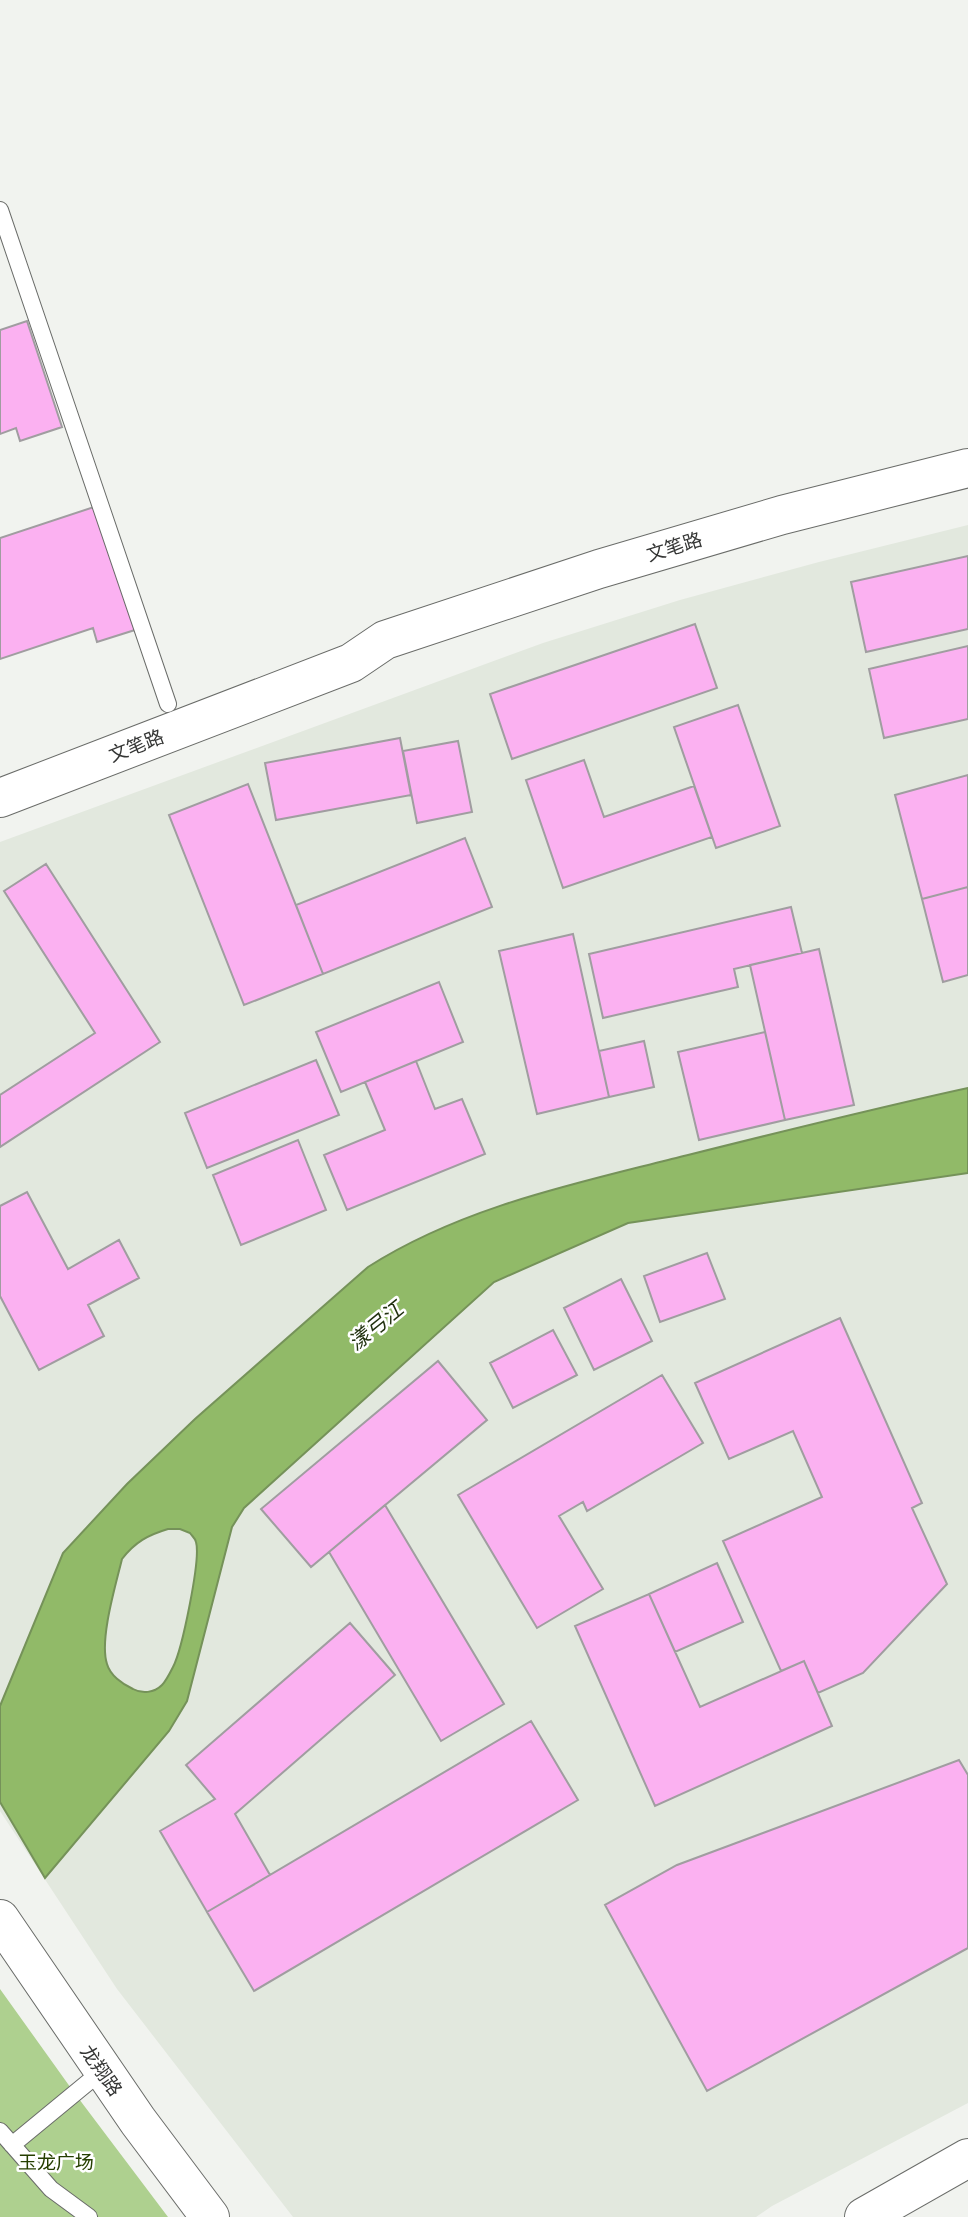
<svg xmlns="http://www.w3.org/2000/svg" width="968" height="2217" font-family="Lato,'Noto Sans SC',sans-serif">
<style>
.built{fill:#e2e8de}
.green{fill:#aed08f}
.water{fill:#91ba68;stroke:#759259;stroke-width:2;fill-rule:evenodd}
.building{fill:#fbb1f1;stroke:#a09da0;stroke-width:2}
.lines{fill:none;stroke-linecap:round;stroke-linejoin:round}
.lane-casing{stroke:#6a6c69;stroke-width:18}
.secondary-casing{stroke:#6a6c69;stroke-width:40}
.lane{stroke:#fff;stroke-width:16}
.secondary{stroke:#fff;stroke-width:38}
.labels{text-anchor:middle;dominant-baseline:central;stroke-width:5;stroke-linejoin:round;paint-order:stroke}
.street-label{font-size:19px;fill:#353635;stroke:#fff}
.park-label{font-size:19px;fill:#263f01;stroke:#fff}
.water-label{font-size:21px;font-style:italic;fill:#223210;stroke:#fff}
</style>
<rect width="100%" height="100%" fill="#f1f3ef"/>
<path class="built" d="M 968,525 L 968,2103 L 772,2206 L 756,2217 L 293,2217 L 117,1989 L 0,1811 L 0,842 L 543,643 L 680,600 L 819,562 Z"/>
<path class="green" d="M 0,1989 L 73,2091 L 168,2217 L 0,2217 Z"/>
<path class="water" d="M 968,1088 L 968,1173 L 628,1223 L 494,1282 L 244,1508 L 232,1527 L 187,1701 L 169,1731 L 45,1878 L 0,1802 L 0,1706 L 63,1553 L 127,1484 L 195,1419 L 368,1267 C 459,1209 565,1186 668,1160 C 768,1135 867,1110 968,1088 ZM 168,1529 L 180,1529 L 190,1533 C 192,1536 195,1538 196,1542 C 201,1559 182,1650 173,1667 C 170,1673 166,1681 162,1685 C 154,1693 142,1694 133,1689 C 122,1684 110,1675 107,1664 C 99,1640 116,1584 122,1559 C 135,1542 148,1535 168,1529 Z"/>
<path class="building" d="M 27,321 L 62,427 L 20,441 L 16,428 L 0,434 L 0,330 Z
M 97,506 L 138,629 L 97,642 L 93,628 L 0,659 L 0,538 Z
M 968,556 L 968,629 L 866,652 L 851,582 Z
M 695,624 L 717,688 L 512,759 L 490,694 Z
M 968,646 L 968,719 L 884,738 L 869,669 Z
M 738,705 L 780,826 L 716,848 L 674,727 Z
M 400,738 L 411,795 L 276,820 L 265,763 Z
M 458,741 L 472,812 L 417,823 L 403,751 Z
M 584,760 L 604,817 L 694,786 L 712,837 L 563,888 L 526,780 Z
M 968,775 L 968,887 L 922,899 L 895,795 Z
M 248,784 L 323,974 L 244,1005 L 169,815 Z
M 465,838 L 492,907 L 323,974 L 296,905 Z
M 46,864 L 160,1042 L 0,1147 L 0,1095 L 95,1033 L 4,891 Z
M 968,887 L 968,975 L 943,982 L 922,899 Z
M 791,907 L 802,953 L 734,969 L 738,987 L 603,1018 L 589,954 Z
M 573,934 L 609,1097 L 537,1114 L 499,951 Z
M 819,949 L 854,1105 L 785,1120 L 750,965 Z
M 439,982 L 463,1042 L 341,1092 L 316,1032 Z
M 765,1032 L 785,1120 L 699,1140 L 678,1052 Z
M 644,1041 L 654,1087 L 609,1097 L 599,1051 Z
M 316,1060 L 339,1115 L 207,1168 L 185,1113 Z
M 416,1061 L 435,1109 L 462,1099 L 485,1154 L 347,1210 L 324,1155 L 385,1130 L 365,1082 Z
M 298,1140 L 326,1210 L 241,1245 L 213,1175 Z
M 27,1192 L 68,1269 L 119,1240 L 139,1278 L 88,1305 L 104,1336 L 39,1370 L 0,1296 L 0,1206 Z
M 707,1253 L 725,1299 L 660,1322 L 644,1276 Z
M 621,1279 L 652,1341 L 594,1370 L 564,1308 Z
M 840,1318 L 922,1503 L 912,1508 L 947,1584 L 863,1673 L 818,1693 L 804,1661 L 781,1671 L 723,1541 L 822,1497 L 793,1431 L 729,1459 L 695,1383 Z
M 553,1330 L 577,1375 L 513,1408 L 490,1363 Z
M 438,1361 L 487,1420 L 311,1567 L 261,1509 Z
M 662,1375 L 703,1443 L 587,1511 L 583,1502 L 559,1516 L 603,1589 L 537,1628 L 458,1495 Z
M 385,1505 L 504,1704 L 441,1741 L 329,1552 Z
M 717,1563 L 743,1622 L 675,1652 L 649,1594 Z
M 649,1594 L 700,1707 L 804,1661 L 832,1726 L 655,1806 L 575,1626 Z
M 350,1623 L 395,1675 L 235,1814 L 270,1875 L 207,1912 L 160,1831 L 215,1799 L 186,1765 Z
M 531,1721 L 578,1800 L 254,1991 L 207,1912 Z
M 959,1760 L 968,1775 L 968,1948 L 707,2091 L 605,1905 L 677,1865 Z"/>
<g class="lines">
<g class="lane-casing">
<path id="lane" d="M 0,210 L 168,704
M 0,2131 L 51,2189 L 89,2217
M 12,2145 L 103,2070"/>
</g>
<g class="secondary-casing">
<path id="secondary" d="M 0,798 L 351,663 L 385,640 L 599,569 L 782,515 L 968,468
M 0,1919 L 138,2121 L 210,2217
M 864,2217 L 968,2158"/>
</g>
<use href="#lane" class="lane"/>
<use href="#secondary" class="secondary"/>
</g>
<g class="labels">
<g class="street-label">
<text transform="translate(674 546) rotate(-17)">文笔路</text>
<text transform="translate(136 745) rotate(-21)">文笔路</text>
<text transform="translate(102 2070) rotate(55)">龙翔路</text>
</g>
<g class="park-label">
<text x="56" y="2161">玉龙广场</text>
</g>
<g class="water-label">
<text transform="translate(375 1325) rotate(-39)">漾弓江</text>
</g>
</g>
</svg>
